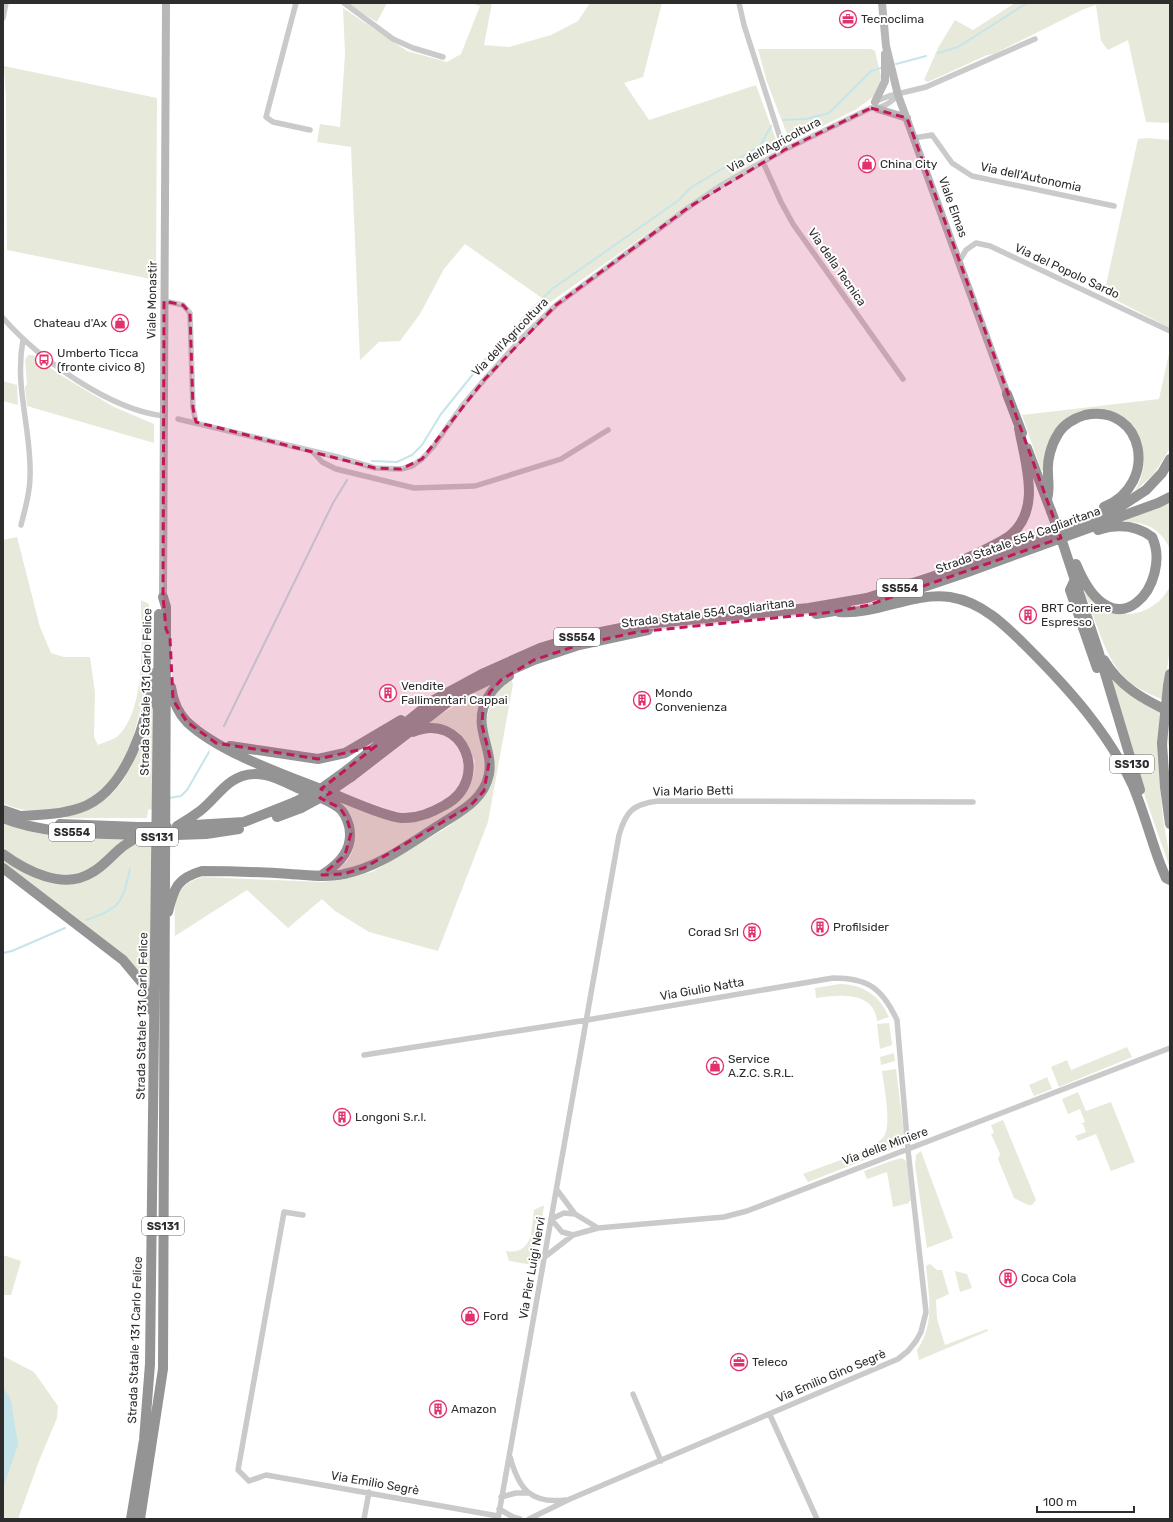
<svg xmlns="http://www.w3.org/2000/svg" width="1173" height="1522" font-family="Rubik,sans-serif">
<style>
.green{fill:#e7eada}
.water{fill:#c6e5ea}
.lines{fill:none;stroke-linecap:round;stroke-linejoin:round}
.stream{stroke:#c6e5ea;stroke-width:2}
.street{stroke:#cacaca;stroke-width:5.5}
.secondary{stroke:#b7b7b7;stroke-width:8}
.highway{stroke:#949494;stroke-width:10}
.highway-bridge{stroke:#949494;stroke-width:10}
.marked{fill:#c2185b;fill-opacity:0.2;stroke:#c2185b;stroke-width:3;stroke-dasharray:8 5;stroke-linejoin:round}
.labels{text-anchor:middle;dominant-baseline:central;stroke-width:4;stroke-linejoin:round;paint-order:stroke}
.shield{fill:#fff;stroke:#6c6c6c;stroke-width:1}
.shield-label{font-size:11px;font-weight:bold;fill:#2d2d2d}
.poi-label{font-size:12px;fill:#2d2d2d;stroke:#fff;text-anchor:start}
.street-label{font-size:12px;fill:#2d2d2d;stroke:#fff}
</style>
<rect width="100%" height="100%" fill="#fff"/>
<path class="green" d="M 350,3 L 387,3 L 377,22 L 349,5 Z
M 471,3 L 492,3 L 484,45 L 509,47 L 551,35 L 578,21 L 590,3 L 662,3 L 643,77 L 624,83 L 649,120 L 756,85 L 779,148 L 681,210 L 549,303 L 465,244 L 444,269 L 420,314 L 400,341 L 379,342 L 360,360 L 351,147 L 317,142 L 320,124 L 340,127 L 345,54 L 343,8 L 407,51 L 447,62 L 461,54 L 480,6 Z
M 1015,3 L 1170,3 L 1170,123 L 1146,122 L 1128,40 L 1108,50 L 1101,41 L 1096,5 L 1084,9 L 994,54 L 987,55 L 928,82 L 924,80 L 938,48 L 955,20 L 973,30 Z
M 758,49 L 871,49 L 875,51 L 881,77 L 879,87 L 873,97 L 855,110 L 790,142 L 767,82 Z
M 4,66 L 157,98 L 156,280 L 7,250 L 6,96 Z
M 1147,138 L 1170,140 L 1170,328 L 1104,294 L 1138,139 Z
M 1170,349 L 1170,448 L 1154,474 L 1135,491 C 1144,475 1149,453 1137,437 C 1131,429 1121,422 1113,415 L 1060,424 L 1047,444 L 1043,470 L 1041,470 L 1022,415 L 1159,399 Z
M 28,355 L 33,355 L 59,374 L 87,391 L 114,407 L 154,424 L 154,443 L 27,406 L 25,387 L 27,384 L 25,360 Z
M 3,381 L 17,385 L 18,405 L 3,401 Z
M 1170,503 L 1170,549 C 1164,536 1154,526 1139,523 C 1134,522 1128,522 1123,521 Z
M 17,537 L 40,627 L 51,653 L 64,657 L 90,657 L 95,693 L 94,737 L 98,745 C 104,742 113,740 118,736 C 147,708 141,637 141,600 L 149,604 C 149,625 151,647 149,668 C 147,684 143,699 139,715 C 128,760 112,799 62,809 C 42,813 22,812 3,803 L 3,540 Z
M 1170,586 L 1170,648 L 1163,700 C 1153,695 1142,691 1133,685 C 1105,664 1098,624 1085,594 L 1087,591 C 1093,597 1100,605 1108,609 C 1131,622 1160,608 1170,586 Z
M 1108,670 L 1170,716 L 1170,745 L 1160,744 C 1159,769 1160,793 1163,818 C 1165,835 1170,851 1170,868 L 1145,797 L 1134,758 L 1135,756 Z
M 511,679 L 513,684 L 488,822 L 438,951 L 369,932 L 335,911 L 322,899 L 288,928 L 247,890 L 175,936 C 175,909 170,886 202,877 L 324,882 L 372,872 L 446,828 L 482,800 L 491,783 L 486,727 L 487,717 L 491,702 L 501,687 Z
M 490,683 L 492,686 L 479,706 L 476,719 L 486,769 L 484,781 L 466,805 L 383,856 L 358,868 L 334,872 C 337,868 342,866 346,862 C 365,840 343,817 332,797 L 413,821 L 439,814 L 453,806 L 466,790 L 474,774 L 475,761 L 465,741 L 456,731 L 440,724 L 428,723 Z
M 152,697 L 153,697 L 153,809 L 148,810 L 147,818 L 66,818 L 65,817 C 131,802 138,752 152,697 Z
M 3,822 L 128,837 C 117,846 105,860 93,867 C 63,884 26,869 3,847 Z
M 143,839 L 151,840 L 151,993 L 145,980 L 3,863 L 3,858 L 77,883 L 131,844 Z
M 840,984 C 863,984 880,996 889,1017 L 877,1021 C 874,990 837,995 816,998 L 815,988 Z
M 889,1023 L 892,1045 L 880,1049 L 877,1024 Z
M 1127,1047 L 1132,1057 L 1059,1087 L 1051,1067 L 1067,1060 L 1071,1070 Z
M 894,1053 L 895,1061 L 881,1065 L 880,1057 Z
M 896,1069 L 905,1141 L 903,1145 L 808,1182 L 803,1174 C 820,1167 877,1150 885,1135 C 891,1120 884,1087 882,1071 Z
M 1047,1077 L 1052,1089 L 1034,1096 L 1029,1085 Z
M 1078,1092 L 1086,1111 L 1111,1102 L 1135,1162 L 1111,1171 L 1096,1134 L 1078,1141 L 1075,1136 L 1086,1132 L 1083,1124 L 1080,1124 L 1085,1122 L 1080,1109 L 1068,1114 L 1062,1099 Z
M 1003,1120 L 1036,1200 L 1032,1205 L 1028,1205 L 1014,1198 L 998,1159 L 1000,1154 L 991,1134 L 994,1133 L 991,1125 Z
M 921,1151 L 953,1238 L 927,1248 L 915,1165 L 916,1155 Z
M 902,1158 L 906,1161 L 907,1165 L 911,1201 L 909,1201 L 909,1203 L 893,1207 L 887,1172 L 867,1179 L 864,1171 L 891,1161 Z
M 542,1206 L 544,1206 L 539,1236 L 531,1235 L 534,1210 Z
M 531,1236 L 538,1238 L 533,1265 L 509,1261 L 506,1251 C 518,1253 526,1249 531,1236 Z
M 3,1255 L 21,1261 L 11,1295 L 3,1295 Z
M 930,1264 L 937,1270 L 942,1270 L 949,1294 L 936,1300 L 937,1319 L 945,1345 L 987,1329 L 988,1331 L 919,1360 L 917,1350 C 935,1324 929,1297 926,1266 Z
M 955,1271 L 967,1274 L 972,1288 L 960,1292 Z
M 3,1356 L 34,1372 L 58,1406 L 57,1418 L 39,1461 L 18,1519 L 3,1519 Z"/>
<path class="water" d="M 3,1387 L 11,1400 L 18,1445 L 3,1488 Z"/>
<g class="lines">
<path class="stream" d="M 938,53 L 958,47 L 1027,3
M 896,64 L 926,56
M 783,120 L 806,119 L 829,113 L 871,71 L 881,68
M 372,461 L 397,462 L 412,455 L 422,445 L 441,414 L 482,363 L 529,312 L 552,289 L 679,200 L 690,188 L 760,146 L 771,126
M 224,726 L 333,503 L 347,480
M 169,798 L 181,796 L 187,790 L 209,752
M 86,920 C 121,908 122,903 130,869
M 3,953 L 12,951 L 65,928"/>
<path class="street" d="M 296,3 L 266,117 L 273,122 L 310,130
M 344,3 L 393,39 L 413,48 L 443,57
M 739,3 L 744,25 L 784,150
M 3,18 L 6,3
M 874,102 L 889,96 L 926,87 L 1035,39
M 914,138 L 932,135 L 952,163 L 972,176 L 1114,206
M 763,162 L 781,202 L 793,224 L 903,379
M 960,260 L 966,250 L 976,243 L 990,246 L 1170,331
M 164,301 L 183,305 L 190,313 L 193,408 L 196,422
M 3,318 C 39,359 110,410 164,416
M 178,419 L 338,457 L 375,468 L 401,469 L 412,466 L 422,459 L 433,447 L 462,406 L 484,380 L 521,339 L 556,305 L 689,207 L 720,186 L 784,150 L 871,108 C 882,109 890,103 898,95
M 313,452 L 322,462 L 336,469 L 414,488 L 475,486 L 561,459 L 608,430
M 21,525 C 25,509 30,494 30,477 C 32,431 14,387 23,340
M 364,1055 L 587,1020 L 833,978 C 868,978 882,988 897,1020 L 908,1150 L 926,1312 L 921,1332 L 916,1341 L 908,1351 L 898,1359 L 570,1499 L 529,1519
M 557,1190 L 575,1214 L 598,1228
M 303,1215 L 284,1212 L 238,1470 L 249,1481 L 266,1475 L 498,1516
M 551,1219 L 562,1232 L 573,1235
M 551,1219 L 564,1213 L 575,1214
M 546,1256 L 573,1235 L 598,1228 L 724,1217 L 747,1211 L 1170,1048
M 633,1394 L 661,1461
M 770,1415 L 817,1519
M 510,1457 C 519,1489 530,1504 566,1500
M 501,1497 L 516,1493 L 528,1493
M 499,1509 L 513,1517 L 520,1519
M 364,1519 L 369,1492
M 498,1519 L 619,835 C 626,811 633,804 658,801 L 973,802"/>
<path class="secondary" d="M 882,3 L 886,46 L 898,95 L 1007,394
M 875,102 L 885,81 L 885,54
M 878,109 L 907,118
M 163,597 L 166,3"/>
<path class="highway" d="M 1007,394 L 1022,433
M 1027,448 L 1051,511
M 1047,500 C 1050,489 1048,483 1048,473 C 1047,460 1051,445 1058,434 C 1063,425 1074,418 1085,415 C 1144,403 1160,484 1104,507
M 1062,541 L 1098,650 L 1140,790
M 961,561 C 977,553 993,547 1008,537 C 1043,511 1025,463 1019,428
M 1076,564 C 1115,659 1173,581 1152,537 C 1136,525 1117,524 1098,530
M 1075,579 L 1070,590 L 1097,668
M 882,601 L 965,573 L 1158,503 L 1170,497
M 839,612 C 877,615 912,592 950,597 C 982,602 1005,625 1027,647 C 1069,689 1108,732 1133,786 C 1144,812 1151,840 1161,866 L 1166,878 L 1170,880
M 816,614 L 847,609
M 1104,660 C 1120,687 1143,699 1170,712
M 1168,686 L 1170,674
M 171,687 C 173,701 177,712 187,722 C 221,754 289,776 333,794 C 351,801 383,816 401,818 C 416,819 433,812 445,805 C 491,780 464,711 413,732
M 1162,743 L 1165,787 L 1170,824
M 230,746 L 318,759 L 345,753 L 401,720
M 347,770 L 434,700 L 484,673 L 540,648 L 576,637 L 636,625 L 809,608 L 867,598 L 956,569 L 1120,507 L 1146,490 L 1162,473 L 1170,459
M 351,777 L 456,696 L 491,679 L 534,660 L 579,645 L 648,630
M 3,810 L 23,817
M 17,816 C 38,815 59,815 80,808 C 128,792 148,718 154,673
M 277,817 L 301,808
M 3,818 C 46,835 96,833 142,835
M 60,824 L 138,827
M 177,826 C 184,822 192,817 200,811 C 218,797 228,775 254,774 C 269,773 286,783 300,789 C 313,795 328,799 339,808 C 344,812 347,819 349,826 C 354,849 340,863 322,875
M 177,826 L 244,822 L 295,802
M 177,835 L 206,834 L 239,829
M 3,854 C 26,871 63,890 91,873 C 103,867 111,856 121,848 C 128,842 135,839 142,835
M 3,868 L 123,960 L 143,984 L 149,999 L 151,1010
M 168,912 C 174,888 177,878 202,871 C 231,871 260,872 290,874 C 307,875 327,878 344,874 C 380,867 410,843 441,824 C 461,811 484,800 489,774 C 492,757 484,743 482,726 C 479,706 492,686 509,676
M 131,1519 L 144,1440 L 150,1364 L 159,614
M 140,1519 L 163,1369 L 166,629 L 166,607 L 163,597"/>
<path class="highway-bridge" d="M 1051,511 L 1062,541
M 1162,743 L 1168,686
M 295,802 L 322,788 L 347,770
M 301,808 L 325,795 L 351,777
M 138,827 L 167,827
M 142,835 L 177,835"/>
</g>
<path class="marked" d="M 871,108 L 907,118 L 1061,538 L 869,605 L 833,612 L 637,632 L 579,645 L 534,660 L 501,680 L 490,692 L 483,708 L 482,725 L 490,757 L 484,791 L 470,806 L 364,868 L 343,874 L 322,875 L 345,855 L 351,833 L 347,819 L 340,808 L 320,798 L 331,793 L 321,789 L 376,746 L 318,759 L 216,743 L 187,722 L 173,700 L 170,638 L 166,629 L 163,597 L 164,301 L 183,305 L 190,313 L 193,408 L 196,422 L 375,468 L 401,469 L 422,459 L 484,380 L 556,305 L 689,207 L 784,150 Z"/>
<defs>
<g id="office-ring" transform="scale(0.9)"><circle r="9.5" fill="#fff" stroke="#e1326c" stroke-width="1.5"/><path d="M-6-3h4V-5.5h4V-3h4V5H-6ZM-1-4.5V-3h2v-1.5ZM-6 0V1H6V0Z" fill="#e1326c"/></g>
<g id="shop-ring" transform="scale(0.9)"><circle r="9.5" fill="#fff" stroke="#e1326c" stroke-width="1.5"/><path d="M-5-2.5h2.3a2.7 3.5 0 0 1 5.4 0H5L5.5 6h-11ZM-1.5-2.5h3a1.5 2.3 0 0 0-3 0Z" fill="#e1326c"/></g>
<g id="bus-ring" transform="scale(0.9)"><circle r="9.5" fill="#fff" stroke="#e1326c" stroke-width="1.5"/><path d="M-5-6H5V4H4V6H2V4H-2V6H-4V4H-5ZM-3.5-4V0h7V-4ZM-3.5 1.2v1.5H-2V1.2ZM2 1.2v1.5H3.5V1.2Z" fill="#e1326c"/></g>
<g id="building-ring" transform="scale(0.9)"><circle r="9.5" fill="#fff" stroke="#e1326c" stroke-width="1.5"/><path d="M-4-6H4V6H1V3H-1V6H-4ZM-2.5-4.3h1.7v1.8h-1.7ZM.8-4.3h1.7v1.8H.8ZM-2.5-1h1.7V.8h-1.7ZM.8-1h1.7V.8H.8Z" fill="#e1326c"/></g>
</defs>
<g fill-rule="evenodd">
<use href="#office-ring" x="848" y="19"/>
<use href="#shop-ring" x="867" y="164"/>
<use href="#shop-ring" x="120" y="323"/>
<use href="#bus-ring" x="44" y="360"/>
<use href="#building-ring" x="1028" y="615"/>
<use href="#building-ring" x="388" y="693"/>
<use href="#building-ring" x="642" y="700"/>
<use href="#building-ring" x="820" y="927"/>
<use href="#building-ring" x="752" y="932"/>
<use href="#shop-ring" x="715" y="1066"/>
<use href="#building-ring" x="342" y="1117"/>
<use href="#building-ring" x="1008" y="1278"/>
<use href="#shop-ring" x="470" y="1316"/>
<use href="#office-ring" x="739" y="1362"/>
<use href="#building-ring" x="438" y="1409"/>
</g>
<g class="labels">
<g class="shield">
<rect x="877" y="579" width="46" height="18" rx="3"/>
<rect x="554" y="628" width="46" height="18" rx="3"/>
<rect x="1110" y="755" width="44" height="18" rx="3"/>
<rect x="49" y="823" width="46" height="18" rx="3"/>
<rect x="136" y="828" width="42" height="18" rx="3"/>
<rect x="142" y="1217" width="42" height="18" rx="3"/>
</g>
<g class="shield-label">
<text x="900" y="588">SS554</text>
<text x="577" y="637">SS554</text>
<text x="1132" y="764">SS130</text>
<text x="72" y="832">SS554</text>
<text x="157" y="837">SS131</text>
<text x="163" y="1226">SS131</text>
</g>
<g class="poi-label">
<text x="861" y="19">Tecnoclima</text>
<text x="880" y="164">China City</text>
<text x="107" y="323" text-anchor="end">Chateau d'Ax</text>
<text x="57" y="353">Umberto Ticca<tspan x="57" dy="14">(fronte civico 8)</tspan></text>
<text x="1041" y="608">BRT Corriere<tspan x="1041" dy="14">Espresso</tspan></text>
<text x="401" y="686">Vendite<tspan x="401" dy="14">Fallimentari Cappai</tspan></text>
<text x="655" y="693">Mondo<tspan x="655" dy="14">Convenienza</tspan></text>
<text x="833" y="927">Profilsider</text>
<text x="739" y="932" text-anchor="end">Corad Srl</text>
<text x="728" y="1059">Service<tspan x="728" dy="14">A.Z.C. S.R.L.</tspan></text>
<text x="355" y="1117">Longoni S.r.l.</text>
<text x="1021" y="1278">Coca Cola</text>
<text x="483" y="1316">Ford</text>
<text x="752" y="1362">Teleco</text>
<text x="451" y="1409">Amazon</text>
</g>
<g class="street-label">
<text transform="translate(774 145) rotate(-28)">Via dell'Agricoltura</text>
<text transform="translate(1031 177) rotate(12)">Via dell'Autonomia</text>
<text transform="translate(953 207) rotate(70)">Viale Elmas</text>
<text transform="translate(837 267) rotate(55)">Via della Tecnica</text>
<text transform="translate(1067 271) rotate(25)">Via del Popolo Sardo</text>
<text transform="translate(152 300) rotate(-89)">Viale Monastir</text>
<text transform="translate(510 337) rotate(-46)">Via dell'Agricoltura</text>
<text transform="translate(1018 540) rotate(-20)">Strada Statale 554 Cagliaritana</text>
<text transform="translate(708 613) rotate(-7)">Strada Statale 554 Cagliaritana</text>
<text transform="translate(146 692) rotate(-89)">Strada Statale 131 Carlo Felice</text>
<text transform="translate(693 791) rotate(-1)">Via Mario Betti</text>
<text transform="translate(702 989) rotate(-10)">Via Giulio Natta</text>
<text transform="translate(142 1016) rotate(-89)">Strada Statale 131 Carlo Felice</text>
<text transform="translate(885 1146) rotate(-20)">Via delle Miniere</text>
<text transform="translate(532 1268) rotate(-80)">Via Pier Luigi Nervi</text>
<text transform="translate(135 1340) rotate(-88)">Strada Statale 131 Carlo Felice</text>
<text transform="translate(831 1376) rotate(-23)">Via Emilio Gino Segrè</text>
<text transform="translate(375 1483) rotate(10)">Via Emilio Segrè</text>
</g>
</g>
<rect width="1173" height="1522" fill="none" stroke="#2d2d2d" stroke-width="8"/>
<path d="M1037 1506v6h97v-6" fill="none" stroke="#2d2d2d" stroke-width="2"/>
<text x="1043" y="1506" font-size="12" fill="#2d2d2d" stroke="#ffffff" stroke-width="3" paint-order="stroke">100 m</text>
</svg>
